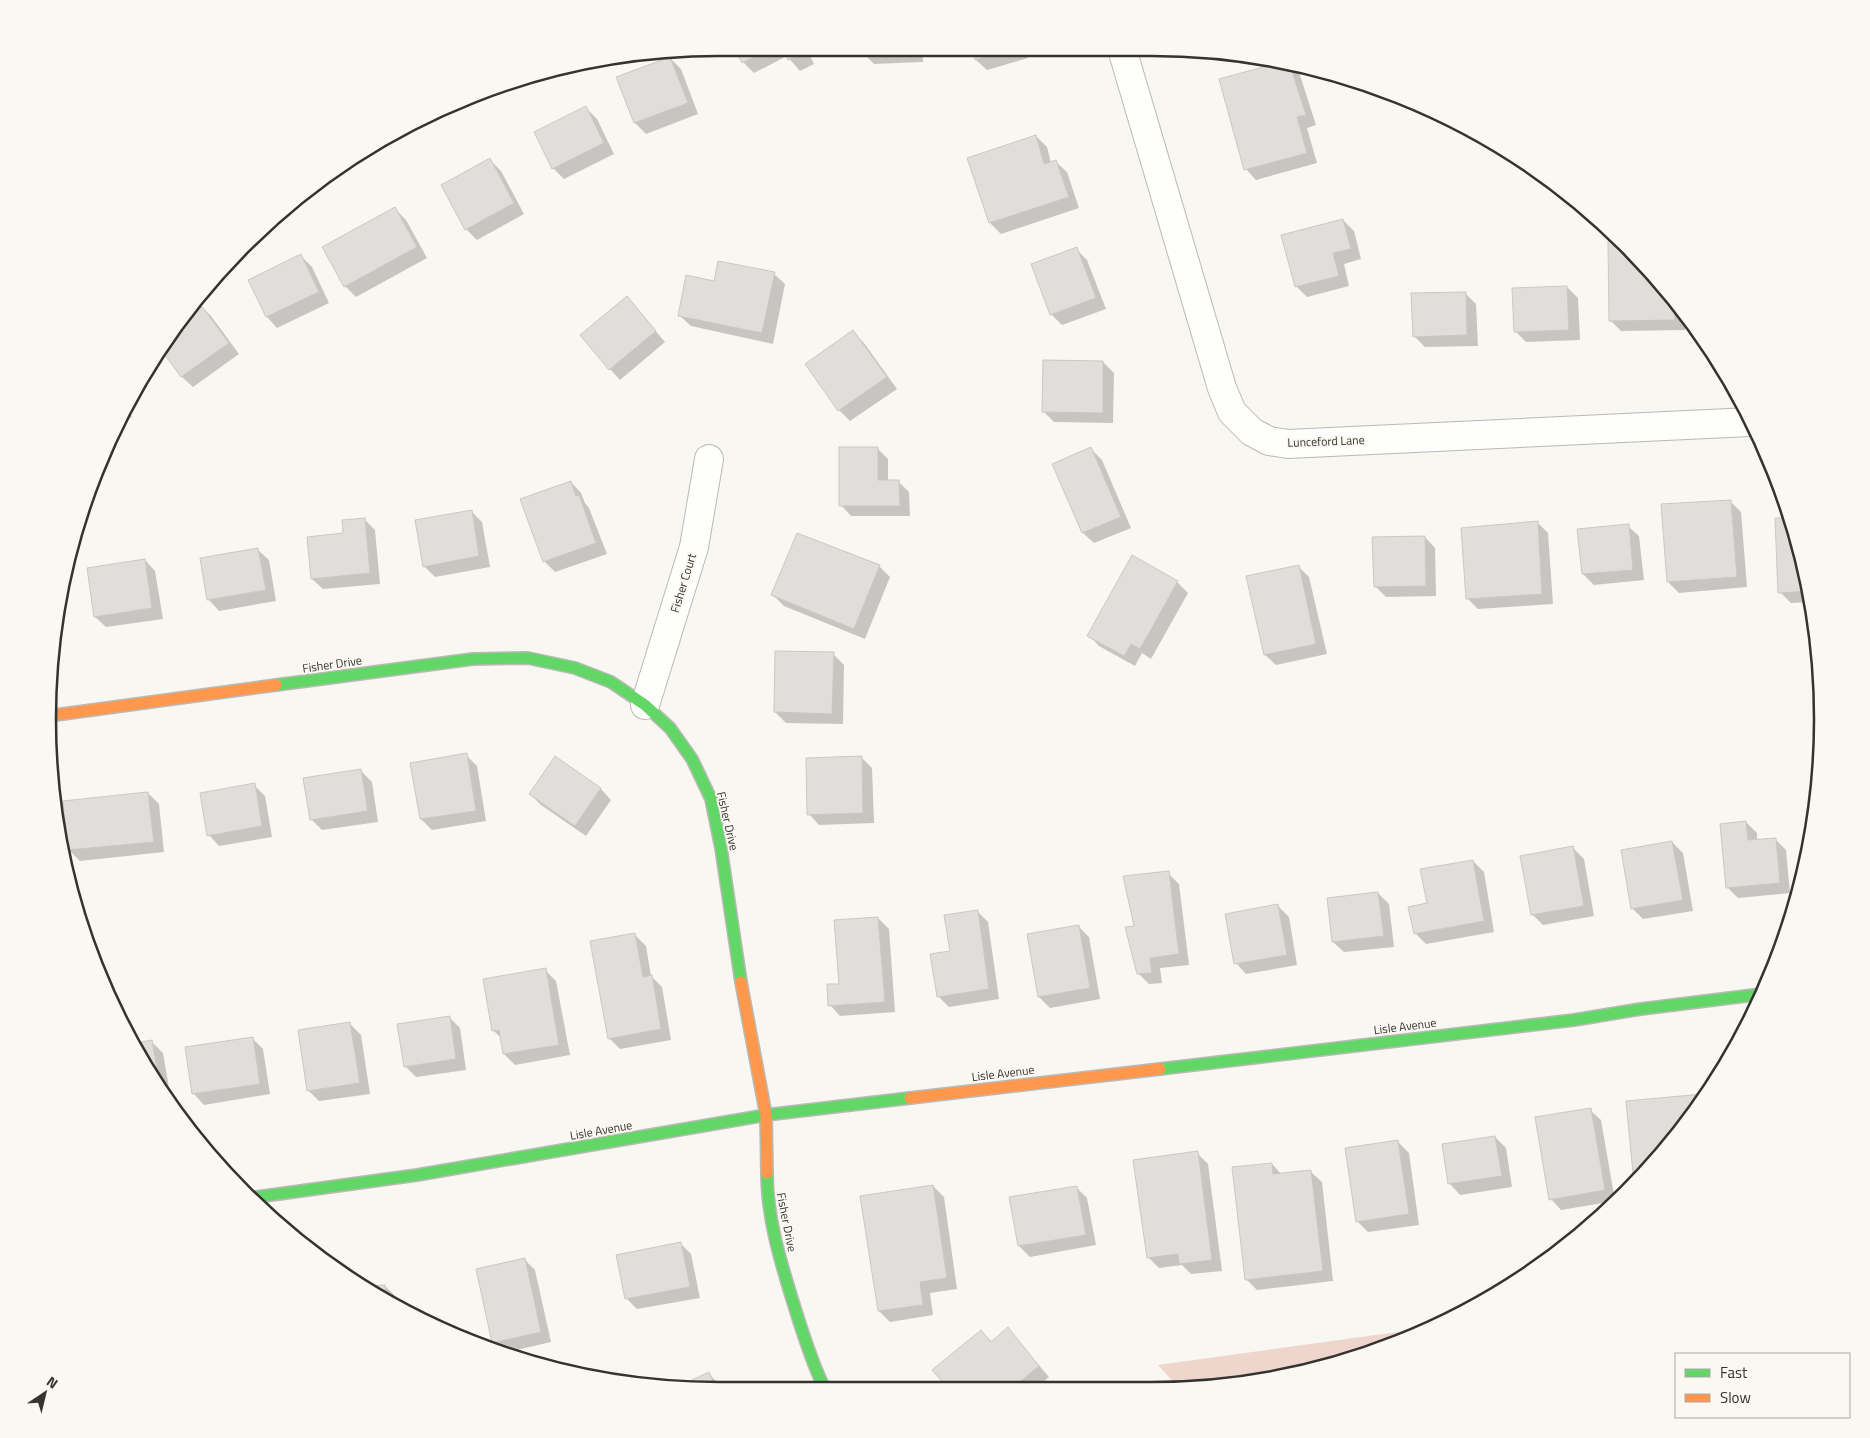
<svg xmlns="http://www.w3.org/2000/svg" width="1870" height="1438" font-family="'Titillium Web',sans-serif">
<style>
.green{fill:#eed6cd}
.shadow{fill:#0003}
.building{fill:#e0dedb;stroke:#cac8c4}
.lines{fill:none;stroke-linecap:round;stroke-linejoin:round}
.street-casing{stroke:#bab9b6;stroke-width:30}
.fast-casing{stroke:#bab9b6;stroke-width:14}
.slow-casing{stroke:#bab9b6;stroke-width:14}
.street{stroke:#fefefd;stroke-width:28}
.fast{stroke:#63d668;stroke-width:11}
.slow{stroke:#ff974d;stroke-width:11}
.labels{text-anchor:middle;dominant-baseline:central;stroke-width:4;stroke-linejoin:round;paint-order:stroke}
.street-label{font-size:12px;fill:#343330;stroke:#faf8f0}
.rim{fill:none;stroke:#343330;stroke-width:2.5}
</style>
<rect width="100%" height="100%" fill="#f8f7f2"/>
<path class="green" d="M 1419,1329 L 1367,1355 L 1238,1385 L 1176,1385 L 1158,1365 Z"/>
<path class="shadow" d="M 736,48 L 806,48 L 814,64 L 800,71 L 787,56 L 754,73 L 743,62 Z
M 863,48 L 922,48 L 923,62 L 874,64 L 863,53 Z
M 973,48 L 1026,48 L 1028,58 L 987,70 L 976,60 Z
M 670,58 L 681,69 L 698,114 L 646,134 L 635,123 L 618,78 Z
M 1281,63 L 1291,65 L 1299,72 L 1316,125 L 1307,128 L 1317,163 L 1256,180 L 1246,169 L 1221,80 Z
M 586,108 L 597,119 L 614,154 L 564,179 L 553,168 Z
M 1036,136 L 1047,147 L 1051,163 L 1056,162 L 1067,172 L 1079,208 L 1001,234 L 990,223 L 968,159 Z
M 490,160 L 501,171 L 524,214 L 477,240 L 466,229 Z
M 395,209 L 406,220 L 427,258 L 356,297 L 345,286 Z
M 1343,220 L 1354,231 L 1361,259 L 1344,264 L 1349,286 L 1307,297 L 1296,286 Z
M 1626,244 L 1685,316 L 1685,330 L 1621,331 L 1610,320 Z
M 1076,249 L 1087,260 L 1106,309 L 1062,325 L 1051,314 Z
M 301,256 L 312,267 L 329,303 L 277,328 L 267,317 Z
M 774,274 L 785,284 L 773,344 L 691,326 L 680,316 L 715,282 Z
M 1567,287 L 1578,298 L 1580,340 L 1526,342 L 1515,331 Z
M 1465,293 L 1476,304 L 1478,346 L 1425,347 L 1414,336 Z
M 200,305 L 211,316 L 239,354 L 193,387 L 182,377 L 163,350 L 194,310 Z
M 637,309 L 665,342 L 620,380 L 610,369 Z
M 853,332 L 864,343 L 897,389 L 850,421 L 839,410 L 806,365 Z
M 1103,362 L 1114,373 L 1113,423 L 1054,422 L 1044,412 Z
M 127,408 L 132,417 L 121,423 Z
M 877,448 L 888,459 L 888,481 L 898,481 L 909,492 L 910,516 L 851,516 L 841,505 Z
M 1091,449 L 1102,460 L 1131,528 L 1094,543 L 1083,533 L 1054,465 Z
M 571,482 L 581,493 L 585,503 L 589,508 L 607,554 L 555,572 L 544,561 Z
M 1730,501 L 1741,512 L 1747,587 L 1679,593 L 1668,582 Z
M 471,511 L 482,522 L 490,567 L 435,577 L 424,566 Z
M 364,519 L 375,530 L 380,584 L 323,589 L 312,579 Z
M 1776,519 L 1789,519 L 1810,588 L 1811,602 L 1791,603 L 1780,592 Z
M 1537,522 L 1548,533 L 1553,604 L 1478,609 L 1467,598 Z
M 1628,526 L 1639,536 L 1644,580 L 1594,585 L 1583,574 Z
M 1425,537 L 1435,548 L 1436,596 L 1386,597 L 1375,586 Z
M 258,550 L 269,560 L 276,601 L 219,611 L 209,600 L 201,559 Z
M 145,560 L 155,571 L 163,619 L 106,627 L 95,617 Z
M 879,566 L 890,577 L 865,639 L 784,606 L 773,595 Z
M 1298,566 L 1309,577 L 1327,654 L 1276,665 L 1265,655 Z
M 1177,582 L 1188,593 L 1151,659 L 1142,653 L 1135,666 L 1099,646 L 1089,635 Z
M 833,654 L 844,665 L 843,724 L 786,723 L 775,712 Z
M 466,755 L 477,766 L 486,821 L 432,830 L 421,819 L 412,764 Z
M 861,757 L 872,768 L 874,823 L 819,825 L 809,814 Z
M 556,758 L 601,789 L 611,800 L 586,836 L 541,805 L 530,794 Z
M 361,771 L 372,782 L 378,822 L 322,830 L 311,819 Z
M 254,785 L 265,796 L 272,837 L 219,846 L 209,835 Z
M 148,793 L 159,804 L 164,852 L 80,861 L 69,850 L 64,802 Z
M 1746,822 L 1757,833 L 1757,841 L 1775,839 L 1786,850 L 1790,893 L 1738,898 L 1727,887 Z
M 1672,842 L 1683,853 L 1693,911 L 1643,919 L 1632,908 Z
M 1573,848 L 1584,859 L 1594,916 L 1543,925 L 1532,914 Z
M 1473,861 L 1484,872 L 1494,932 L 1426,944 L 1415,933 L 1428,904 Z
M 1168,873 L 1179,884 L 1189,965 L 1160,968 L 1162,983 L 1149,984 L 1138,973 L 1136,927 Z
M 1378,893 L 1389,904 L 1394,947 L 1344,952 L 1333,942 Z
M 1278,906 L 1289,917 L 1297,965 L 1246,974 L 1236,963 Z
M 977,911 L 988,922 L 999,999 L 949,1007 L 938,996 L 951,952 Z
M 878,918 L 889,929 L 895,1012 L 840,1016 L 830,1005 Z
M 1078,926 L 1089,937 L 1100,999 L 1050,1008 L 1039,997 L 1028,935 Z
M 635,935 L 646,946 L 651,976 L 662,987 L 671,1040 L 620,1049 L 609,1038 Z
M 545,970 L 556,981 L 570,1055 L 515,1065 L 504,1054 L 502,1039 L 493,1030 Z
M 449,1017 L 460,1028 L 466,1070 L 416,1077 L 405,1066 Z
M 350,1024 L 361,1035 L 370,1094 L 319,1101 L 308,1090 Z
M 252,1038 L 263,1049 L 270,1094 L 204,1105 L 194,1094 Z
M 152,1042 L 163,1053 L 172,1105 L 161,1092 L 137,1044 Z
M 1702,1095 L 1705,1098 L 1635,1183 Z
M 1590,1110 L 1601,1120 L 1615,1201 L 1561,1210 L 1551,1199 Z
M 1495,1137 L 1506,1148 L 1512,1187 L 1460,1195 L 1450,1184 L 1443,1145 Z
M 1398,1142 L 1409,1153 L 1419,1225 L 1368,1232 L 1357,1221 Z
M 1197,1153 L 1208,1164 L 1222,1271 L 1191,1274 L 1182,1265 L 1159,1268 L 1148,1257 Z
M 1272,1164 L 1282,1175 L 1311,1172 L 1322,1182 L 1333,1281 L 1257,1290 L 1246,1279 Z
M 933,1186 L 944,1197 L 957,1289 L 930,1293 L 933,1315 L 890,1322 L 879,1311 Z
M 1076,1187 L 1087,1198 L 1096,1245 L 1030,1257 L 1019,1246 Z
M 681,1244 L 691,1254 L 700,1298 L 637,1309 L 626,1298 Z
M 524,1259 L 535,1270 L 551,1342 L 504,1353 L 494,1342 Z
M 385,1286 L 396,1297 L 396,1302 L 366,1287 Z
M 1008,1329 L 1049,1377 L 1040,1385 L 946,1385 L 981,1331 L 992,1342 Z
M 709,1374 L 720,1385 L 684,1385 Z"/>
<path class="building" d="M 734,48 L 771,48 L 742,63 Z
M 782,48 L 802,48 L 804,52 L 788,60 Z
M 861,48 L 912,48 L 913,51 L 862,53 Z
M 972,48 L 1016,48 L 975,60 Z
M 670,57 L 688,103 L 634,123 L 616,77 Z
M 1278,63 L 1290,65 L 1306,115 L 1297,117 L 1307,153 L 1244,170 L 1219,79 Z
M 586,106 L 604,143 L 552,169 L 534,132 Z
M 1036,135 L 1044,164 L 1056,160 L 1069,197 L 989,223 L 967,158 Z
M 490,158 L 514,203 L 465,230 L 441,185 Z
M 395,207 L 417,247 L 344,287 L 322,247 Z
M 1343,219 L 1351,249 L 1333,253 L 1339,276 L 1295,287 L 1281,235 Z
M 1608,241 L 1622,241 L 1626,244 L 1674,303 L 1675,320 L 1609,321 Z
M 1077,247 L 1096,298 L 1050,315 L 1031,264 Z
M 301,254 L 319,292 L 266,317 L 248,280 Z
M 718,261 L 775,272 L 762,333 L 678,316 L 686,275 L 714,281 Z
M 1567,286 L 1569,330 L 1514,332 L 1512,288 Z
M 1466,292 L 1467,335 L 1413,337 L 1411,293 Z
M 627,296 L 656,331 L 609,370 L 580,335 Z
M 200,304 L 229,343 L 181,377 L 162,351 Z
M 853,330 L 887,377 L 838,411 L 805,364 Z
M 1043,360 L 1103,361 L 1103,413 L 1042,412 Z
M 839,447 L 878,447 L 878,480 L 899,480 L 900,506 L 839,506 Z
M 1091,447 L 1121,517 L 1082,533 L 1052,464 Z
M 571,481 L 576,496 L 579,495 L 596,543 L 543,562 L 520,499 Z
M 1731,500 L 1737,577 L 1667,582 L 1661,504 Z
M 472,510 L 479,556 L 423,567 L 415,520 Z
M 365,518 L 370,573 L 311,579 L 307,537 L 343,533 L 342,520 Z
M 1775,518 L 1788,518 L 1810,591 L 1778,593 Z
M 1538,521 L 1542,594 L 1466,599 L 1461,528 Z
M 1629,524 L 1633,570 L 1582,574 L 1577,529 Z
M 797,533 L 880,565 L 854,629 L 771,595 Z
M 1425,536 L 1426,586 L 1374,587 L 1372,537 Z
M 258,548 L 266,590 L 207,600 L 200,558 Z
M 1132,555 L 1178,581 L 1140,649 L 1131,644 L 1124,656 L 1087,636 Z
M 145,559 L 152,608 L 94,617 L 87,568 Z
M 1299,565 L 1316,644 L 1264,655 L 1246,576 Z
M 775,651 L 834,652 L 832,714 L 774,712 Z
M 467,753 L 476,811 L 420,819 L 410,763 Z
M 555,756 L 601,788 L 575,826 L 529,794 Z
M 862,756 L 863,813 L 807,815 L 806,758 Z
M 361,769 L 368,811 L 310,820 L 303,778 Z
M 255,783 L 262,826 L 207,836 L 200,793 Z
M 148,792 L 154,842 L 68,850 L 63,801 Z
M 1746,821 L 1748,840 L 1776,838 L 1780,883 L 1726,888 L 1720,824 Z
M 1672,841 L 1683,900 L 1631,909 L 1621,850 Z
M 1573,846 L 1584,906 L 1531,915 L 1520,856 Z
M 1473,860 L 1484,921 L 1414,934 L 1408,907 L 1427,903 L 1420,869 Z
M 1169,871 L 1179,954 L 1150,958 L 1152,973 L 1137,974 L 1125,927 L 1134,926 L 1123,876 Z
M 1378,892 L 1384,936 L 1332,942 L 1327,898 Z
M 1278,904 L 1287,955 L 1234,964 L 1225,914 Z
M 978,910 L 989,989 L 937,997 L 930,954 L 950,951 L 944,915 Z
M 878,917 L 885,1002 L 828,1006 L 827,984 L 839,984 L 834,920 Z
M 1079,925 L 1090,988 L 1038,997 L 1027,934 Z
M 635,933 L 643,977 L 652,975 L 661,1029 L 608,1039 L 590,941 Z
M 546,968 L 559,1045 L 503,1054 L 499,1030 L 492,1031 L 483,979 Z
M 450,1016 L 456,1059 L 404,1067 L 397,1024 Z
M 350,1022 L 360,1083 L 307,1091 L 298,1030 Z
M 253,1037 L 260,1084 L 192,1094 L 185,1047 Z
M 152,1040 L 161,1092 L 136,1043 Z
M 1703,1094 L 1703,1099 L 1634,1184 L 1626,1101 Z
M 1591,1108 L 1605,1190 L 1549,1200 L 1535,1117 Z
M 1495,1136 L 1502,1176 L 1448,1184 L 1442,1144 Z
M 1398,1140 L 1409,1214 L 1356,1222 L 1345,1148 Z
M 1198,1151 L 1212,1260 L 1179,1264 L 1178,1254 L 1147,1258 L 1133,1160 Z
M 1272,1163 L 1273,1174 L 1311,1170 L 1323,1271 L 1245,1280 L 1232,1167 Z
M 933,1185 L 947,1278 L 920,1282 L 923,1305 L 878,1311 L 860,1196 Z
M 1077,1186 L 1086,1235 L 1018,1246 L 1009,1197 Z
M 681,1242 L 690,1287 L 625,1299 L 616,1255 Z
M 525,1258 L 541,1332 L 492,1343 L 476,1269 Z
M 385,1285 L 386,1297 L 364,1286 Z
M 1008,1327 L 1039,1366 L 1016,1385 L 945,1385 L 932,1370 L 981,1330 L 991,1342 Z
M 709,1372 L 715,1385 L 681,1385 Z"/>
<g class="lines">
<g class="street-casing">
<path id="street" d="M 1122,49 L 1222,388 L 1232,412 L 1252,432 L 1269,441 L 1288,444 L 1750,422
M 645,705 L 694,547 L 709,459"/>
</g>
<g class="fast-casing">
<path id="fast" d="M 276,685 L 473,659 L 528,658 L 575,668 L 611,682 L 645,705 L 670,728 L 692,759 L 711,799 L 721,848 L 741,982
M 1160,1069 L 1574,1020 L 1641,1009 L 1762,994
M 767,1173 C 767,1217 780,1260 793,1302 C 802,1330 810,1358 823,1385
M 249,1198 L 417,1175 L 766,1115 L 910,1098"/>
</g>
<g class="slow-casing">
<path id="slow" d="M 48,716 L 276,685
M 741,982 L 766,1115 L 767,1173
M 910,1098 L 1160,1069"/>
</g>
<use href="#street" class="street"/>
<use href="#fast" class="fast"/>
<use href="#slow" class="slow"/>
</g>
<g class="labels">
<g class="street-label">
<text transform="translate(1326 441) rotate(-2)">Lunceford Lane</text>
<text transform="translate(683 583) rotate(-73)">Fisher Court</text>
<text transform="translate(332 664) rotate(-8)">Fisher Drive</text>
<text transform="translate(728 821) rotate(77)">Fisher Drive</text>
<text transform="translate(1405 1026) rotate(-7)">Lisle Avenue</text>
<text transform="translate(1003 1073) rotate(-7)">Lisle Avenue</text>
<text transform="translate(601 1130) rotate(-10)">Lisle Avenue</text>
<text transform="translate(787 1222) rotate(79)">Fisher Drive</text>
</g>
</g>
<path d="M0 0H1870V1438H0ZM719 56H1151A663 663 0 0 1 1814 719V719A663 663 0 0 1 1151 1382H719A663 663 0 0 1 56 719V719A663 663 0 0 1 719 56Z" fill="#faf8f0" fill-rule="evenodd"/>
<path class="rim" d="M719 56H1151A663 663 0 0 1 1814 719V719A663 663 0 0 1 1151 1382H719A663 663 0 0 1 56 719V719A663 663 0 0 1 719 56Z"/>
<rect x="1675" y="1353" width="175" height="65" fill="#faf8f0" stroke="#aba9a3"/>
<rect x="1685" y="1369" width="25" height="8" fill="#63d668" stroke="#aba9a3"/>
<text x="1720" y="1378" font-size="15" fill="#343330">Fast</text>
<rect x="1685" y="1394" width="25" height="8" fill="#ff974d" stroke="#aba9a3"/>
<text x="1720" y="1403" font-size="15" fill="#343330">Slow</text>
<g transform="translate(45 1393) rotate(35)" stroke="#faf8f0" stroke-width="4" paint-order="stroke">
<path d="M0-4L9 19L0 12L-9 19Z" fill="#343330"/>
<text y="-8" font-size="14" font-weight="bold" text-anchor="middle" fill="#343330">N</text>
</g>
</svg>
